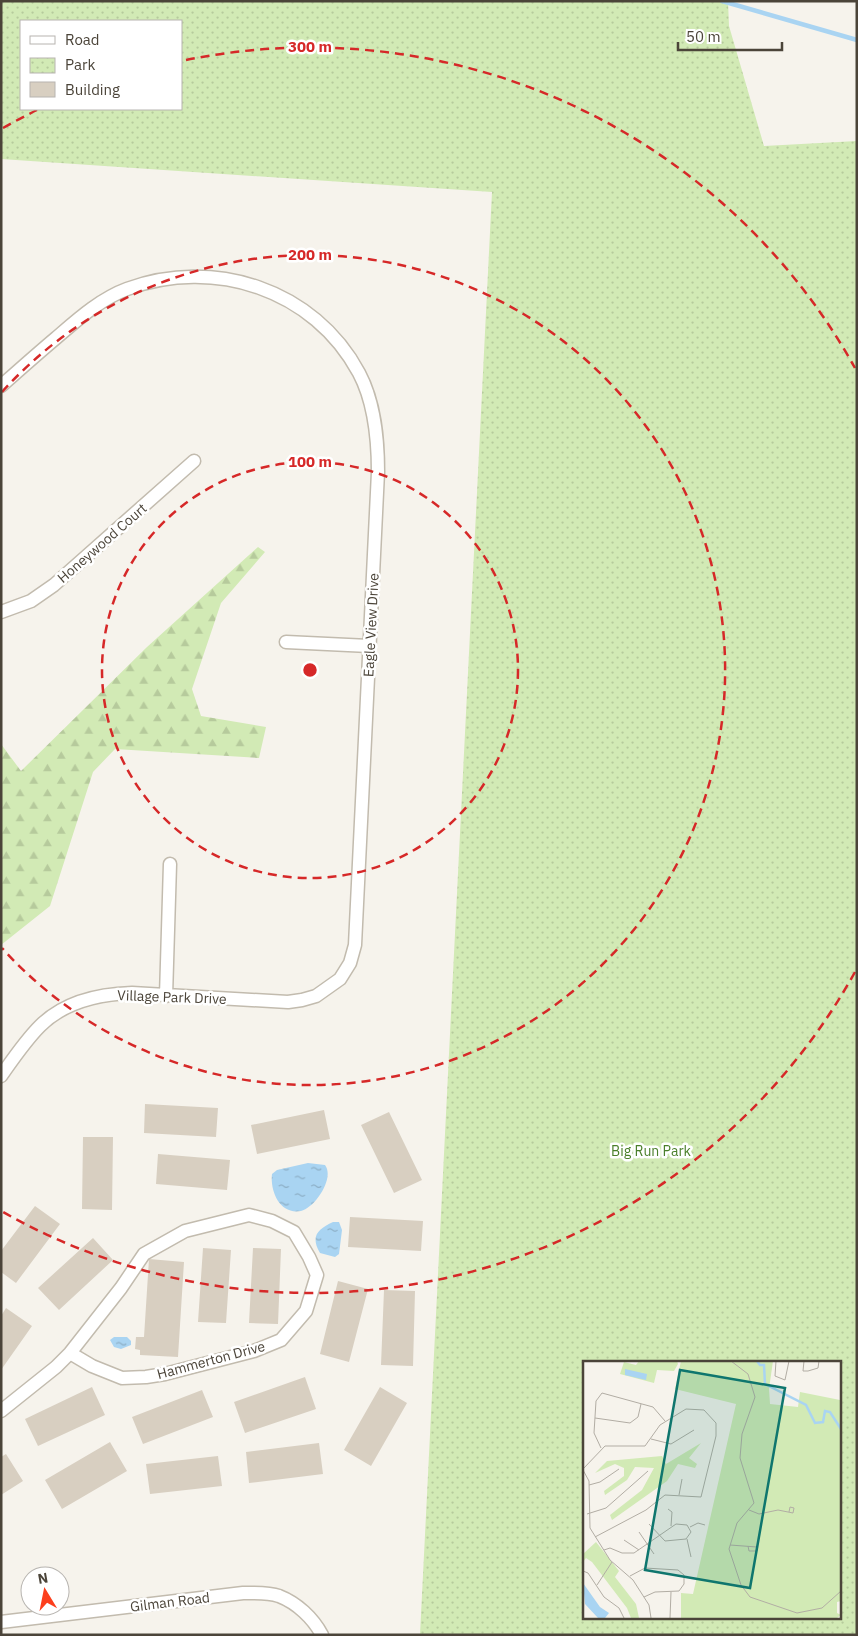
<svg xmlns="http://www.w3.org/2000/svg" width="858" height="1636" font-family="'IBM Plex Sans',sans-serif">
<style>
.forest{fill:url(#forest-firs)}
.park{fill:url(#park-dots);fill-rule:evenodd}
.water{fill:url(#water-ripples)}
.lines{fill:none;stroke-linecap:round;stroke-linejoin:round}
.stream{stroke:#a9d4f2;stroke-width:4.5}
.building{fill:#d8cfc1}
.street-casing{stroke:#c2bbae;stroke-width:15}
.street{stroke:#fff;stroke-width:12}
.ring{fill:none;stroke:#d62828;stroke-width:2.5;stroke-dasharray:9 6}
.labels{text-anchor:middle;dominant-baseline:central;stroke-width:5;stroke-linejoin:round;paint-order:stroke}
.street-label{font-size:14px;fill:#4b4439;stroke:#fff}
.park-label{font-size:14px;fill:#4a7f2a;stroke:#fff}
.inset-river{fill:none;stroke:#a9d4f2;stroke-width:2.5}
.inset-road{fill:none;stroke:#b2ada4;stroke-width:1}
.view{fill:#0f766e;fill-opacity:0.15;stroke:#0f766e;stroke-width:2.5}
.inset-edge{fill:none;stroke:#4b4439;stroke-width:2.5}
.centre{fill:#d62828;stroke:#fff;stroke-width:2.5}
.ring-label{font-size:15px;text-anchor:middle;font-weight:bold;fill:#d62828;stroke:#fff;stroke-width:5;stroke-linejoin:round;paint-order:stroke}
</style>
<defs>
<pattern id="forest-firs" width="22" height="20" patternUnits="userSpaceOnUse" patternTransform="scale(1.25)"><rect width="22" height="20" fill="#d2eab5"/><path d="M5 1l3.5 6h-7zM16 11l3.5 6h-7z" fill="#b6ca9c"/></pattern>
<pattern id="park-dots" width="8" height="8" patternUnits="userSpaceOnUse" patternTransform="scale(1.25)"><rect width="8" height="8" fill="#d2eab5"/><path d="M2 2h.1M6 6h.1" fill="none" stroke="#b6ca9c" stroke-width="1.8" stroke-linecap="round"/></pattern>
<pattern id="water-ripples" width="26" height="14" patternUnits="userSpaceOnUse" patternTransform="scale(1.25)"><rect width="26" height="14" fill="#a9d4f2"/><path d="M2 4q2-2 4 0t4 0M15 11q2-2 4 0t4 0" fill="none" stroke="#8caec5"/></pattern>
</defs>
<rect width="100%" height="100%" fill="#f6f3ec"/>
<path class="forest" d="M 258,547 L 265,552 L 221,603 L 192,689 L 201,716 L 266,727 L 259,758 L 115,749 L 93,772 L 50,906 L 1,945 L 1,744 L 21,771 L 147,647 Z"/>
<path class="park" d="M 1,1 L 728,1 L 729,26 L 764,146 L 857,141 L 857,1635 L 420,1635 L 492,192 L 1,159 ZM 21,21 L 181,21 L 181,109 L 21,109 ZM 584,1362 L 839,1362 L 839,1617 L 584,1617 Z"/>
<path class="water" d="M 308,1163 L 325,1165 C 335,1178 315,1208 301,1211 C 279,1215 270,1190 272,1174 L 277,1170 Z
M 333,1222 L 339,1222 L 342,1230 L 339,1254 L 335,1257 L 320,1253 C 310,1236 318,1229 333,1222 Z
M 114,1337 L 127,1337 L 131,1341 L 131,1345 L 121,1349 L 114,1347 L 110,1340 Z"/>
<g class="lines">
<path class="stream" d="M 722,1 L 857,40"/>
</g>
<path class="building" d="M 145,1104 L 218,1108 L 216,1137 L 144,1133 Z
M 324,1110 L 330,1139 L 257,1154 L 251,1125 Z
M 389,1112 L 422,1180 L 394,1193 L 361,1125 Z
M 83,1137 L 113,1137 L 112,1210 L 82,1209 Z
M 158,1154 L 230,1160 L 227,1190 L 156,1184 Z
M 35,1206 L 60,1224 L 16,1283 L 1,1272 L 1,1251 Z
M 350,1217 L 423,1221 L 421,1251 L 348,1247 Z
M 93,1238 L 113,1260 L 59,1310 L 38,1288 Z
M 203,1248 L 231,1250 L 226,1323 L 198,1322 Z
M 253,1248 L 281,1249 L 278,1324 L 249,1323 Z
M 149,1259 L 184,1262 L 178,1357 L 140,1355 L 140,1350 L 135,1349 L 136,1337 L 144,1337 Z
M 338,1281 L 368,1289 L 349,1362 L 320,1354 Z
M 384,1290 L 415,1291 L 413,1366 L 381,1365 Z
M 6,1308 L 32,1326 L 1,1370 L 1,1316 Z
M 305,1377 L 316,1409 L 245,1433 L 234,1402 Z
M 92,1387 L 105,1415 L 38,1446 L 25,1419 Z
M 380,1387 L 407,1403 L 371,1466 L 344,1450 Z
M 202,1390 L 213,1417 L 143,1444 L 132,1417 Z
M 110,1442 L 127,1471 L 62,1509 L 45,1480 Z
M 319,1443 L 323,1474 L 249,1483 L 246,1452 Z
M 6,1454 L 23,1481 L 1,1495 L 1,1457 Z
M 218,1456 L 222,1486 L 150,1494 L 146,1464 Z"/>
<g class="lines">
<g class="street-casing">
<path id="street" d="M 1,386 C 19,370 37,354 56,338 C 77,320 100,299 127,289 C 214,257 314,289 359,373 C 375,403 378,439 378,472 L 355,945 L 350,963 L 340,979 L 316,996 L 302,1000 L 288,1002 L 132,993 C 99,994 64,1002 40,1026 C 25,1041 13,1059 1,1076
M 1,612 L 31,601 L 54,585 L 194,461
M 286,642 L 369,646
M 166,996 L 170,864
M 1,1411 L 56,1367 L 70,1353 L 121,1288 L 144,1254 L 185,1231 L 249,1215 L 272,1221 L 294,1232 L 309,1257 L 317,1275 L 306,1311 L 281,1340 L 254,1351 L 165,1374 L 146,1377 L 122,1378 L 92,1366 L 70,1353
M 1,1622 L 243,1593 C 255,1593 268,1592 279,1596 C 297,1603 313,1618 322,1635"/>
</g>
<use href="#street" class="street"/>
</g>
<g class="ring">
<circle cx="310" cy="670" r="208"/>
<path d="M2 392A415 415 0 1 1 2 948"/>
<path d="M855 972A623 623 0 0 1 3 1212M3 128A623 623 0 0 1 37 110M186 60A623 623 0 0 1 855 368"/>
</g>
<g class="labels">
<g class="street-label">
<text transform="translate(102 543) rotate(-41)">Honeywood Court</text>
<text transform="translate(371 625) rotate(-87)">Eagle View Drive</text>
<text transform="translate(172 997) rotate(2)">Village Park Drive</text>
<text transform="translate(211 1360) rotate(-15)">Hammerton Drive</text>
<text transform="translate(170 1602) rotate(-7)">Gilman Road</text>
</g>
<g class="park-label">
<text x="651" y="1151">Big Run Park</text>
</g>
</g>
<g transform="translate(583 1361)">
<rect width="258" height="258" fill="#f6f3ec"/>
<path d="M 56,0 L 94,0 L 95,3 L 91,10 L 74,9 L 71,22 L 37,13 L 41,1 L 53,4 ZM 13,181 L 36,210 L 32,216 L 53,243 L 56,257 L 48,257 L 44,247 L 9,201 L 3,197 L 0,201 L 0,193 Z" fill="#d2eab5"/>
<path d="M 118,82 L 106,97 L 114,103 L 112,107 L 95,103 L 84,120 L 29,159 L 27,154 L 59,129 L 71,107 L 52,106 L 44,119 L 22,134 L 21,130 L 41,115 L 41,107 L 32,103 L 12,112 L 24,100 L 79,95 L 83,103 Z" fill="#d2eab5"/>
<path d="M 98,0 L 190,0 L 186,28 L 187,43 L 215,46 L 217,31 L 257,39 L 258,240 L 254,241 L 254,252 L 258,254 L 254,257 L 98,257 L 98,232 L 110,233 L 153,43 L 92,28 Z" fill="#d2eab5"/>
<path d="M 42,8 L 64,13 L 63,19 L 42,14 ZM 0,222 L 17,246 L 26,252 L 22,257 L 15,257 L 2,243 Z" fill="#a9d4f2"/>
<path class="inset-river" d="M 174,0 L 177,4 L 181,4 L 182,23 L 223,44 L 232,62 L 240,61 L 242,50 L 247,51 L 258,68"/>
<path class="inset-road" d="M 148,0 L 165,13 L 172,36 L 159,73 L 157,97 L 171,142 L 154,162 L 146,188 L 158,224 L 167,236 L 214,252 L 239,247 L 258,230M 193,0 L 192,15 L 202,19 L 206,0M 221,0 L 220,10 L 225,10 L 235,7 L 236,0M 233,0 L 251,0M 12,57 L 47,62 L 55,56 L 58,43M 68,78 L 88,83 L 111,69M 18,87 L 11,72 L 13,40 L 19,32 L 70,46 L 82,60M 0,108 L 22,85 L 62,85 L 77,64 L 103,48 L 121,49 L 133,62 L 133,75 L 118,136 L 82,134 L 63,149 L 12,176M 0,109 L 6,120 L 7,167 L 27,199 L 50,219 L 66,244 L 68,257M 0,121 L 0,138M 6,124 L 17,121 L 36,108M 96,134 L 99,118M 85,148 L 89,151 L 88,165M 166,149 L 176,153 L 195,149 L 210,152 L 211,147 L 207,146 L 206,151M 4,153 L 23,147 L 65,110M 66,163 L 82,180 L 103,178 L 108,171M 107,166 L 115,162 L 122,164M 56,171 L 71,193M 104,178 L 108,196M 41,179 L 56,189M 147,184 L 174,186 L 174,190 L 166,190 L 165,185M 21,189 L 27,187 L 39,192 L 51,192 L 93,163 L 104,164 L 108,171M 0,210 L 5,212 L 21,236 L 36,247 L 41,257M 47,215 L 62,207 L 95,209 L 101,214 L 101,223 L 96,230 L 72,231 L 61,236M 14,224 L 29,201M 87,257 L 88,231"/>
<path class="view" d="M 97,9 L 202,27 L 167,227 L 62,209 Z"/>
<rect width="258" height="258" class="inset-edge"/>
</g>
<circle cx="310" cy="670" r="8" class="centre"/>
<g class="ring-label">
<text x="310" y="52">300 m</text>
<text x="310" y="260">200 m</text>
<text x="310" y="467">100 m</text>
</g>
<rect width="858" height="1636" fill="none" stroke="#4b4439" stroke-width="5"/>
<rect x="20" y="20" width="162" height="90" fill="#ffffff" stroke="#b7b4b0"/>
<rect x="30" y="36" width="25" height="8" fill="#ffffff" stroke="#b7b4b0"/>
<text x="65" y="45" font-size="15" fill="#4b4439">Road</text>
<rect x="30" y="58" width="25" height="15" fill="url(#park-dots)" stroke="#b7b4b0"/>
<text x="65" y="70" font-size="15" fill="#4b4439">Park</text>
<rect x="30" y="82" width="25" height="15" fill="#d8cfc1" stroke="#b7b4b0"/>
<text x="65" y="95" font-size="15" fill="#4b4439">Building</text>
<g transform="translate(45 1591) rotate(350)"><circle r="24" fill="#ffffff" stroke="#b7b4b0"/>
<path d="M0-4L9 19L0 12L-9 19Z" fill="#fc3f1d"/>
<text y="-8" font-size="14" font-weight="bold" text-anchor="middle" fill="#4b4439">N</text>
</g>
<path d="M678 42v8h104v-8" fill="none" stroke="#4b4439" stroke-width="2.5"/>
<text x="686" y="42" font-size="15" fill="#4b4439" stroke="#ffffff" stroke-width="4" paint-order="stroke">50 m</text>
</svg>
